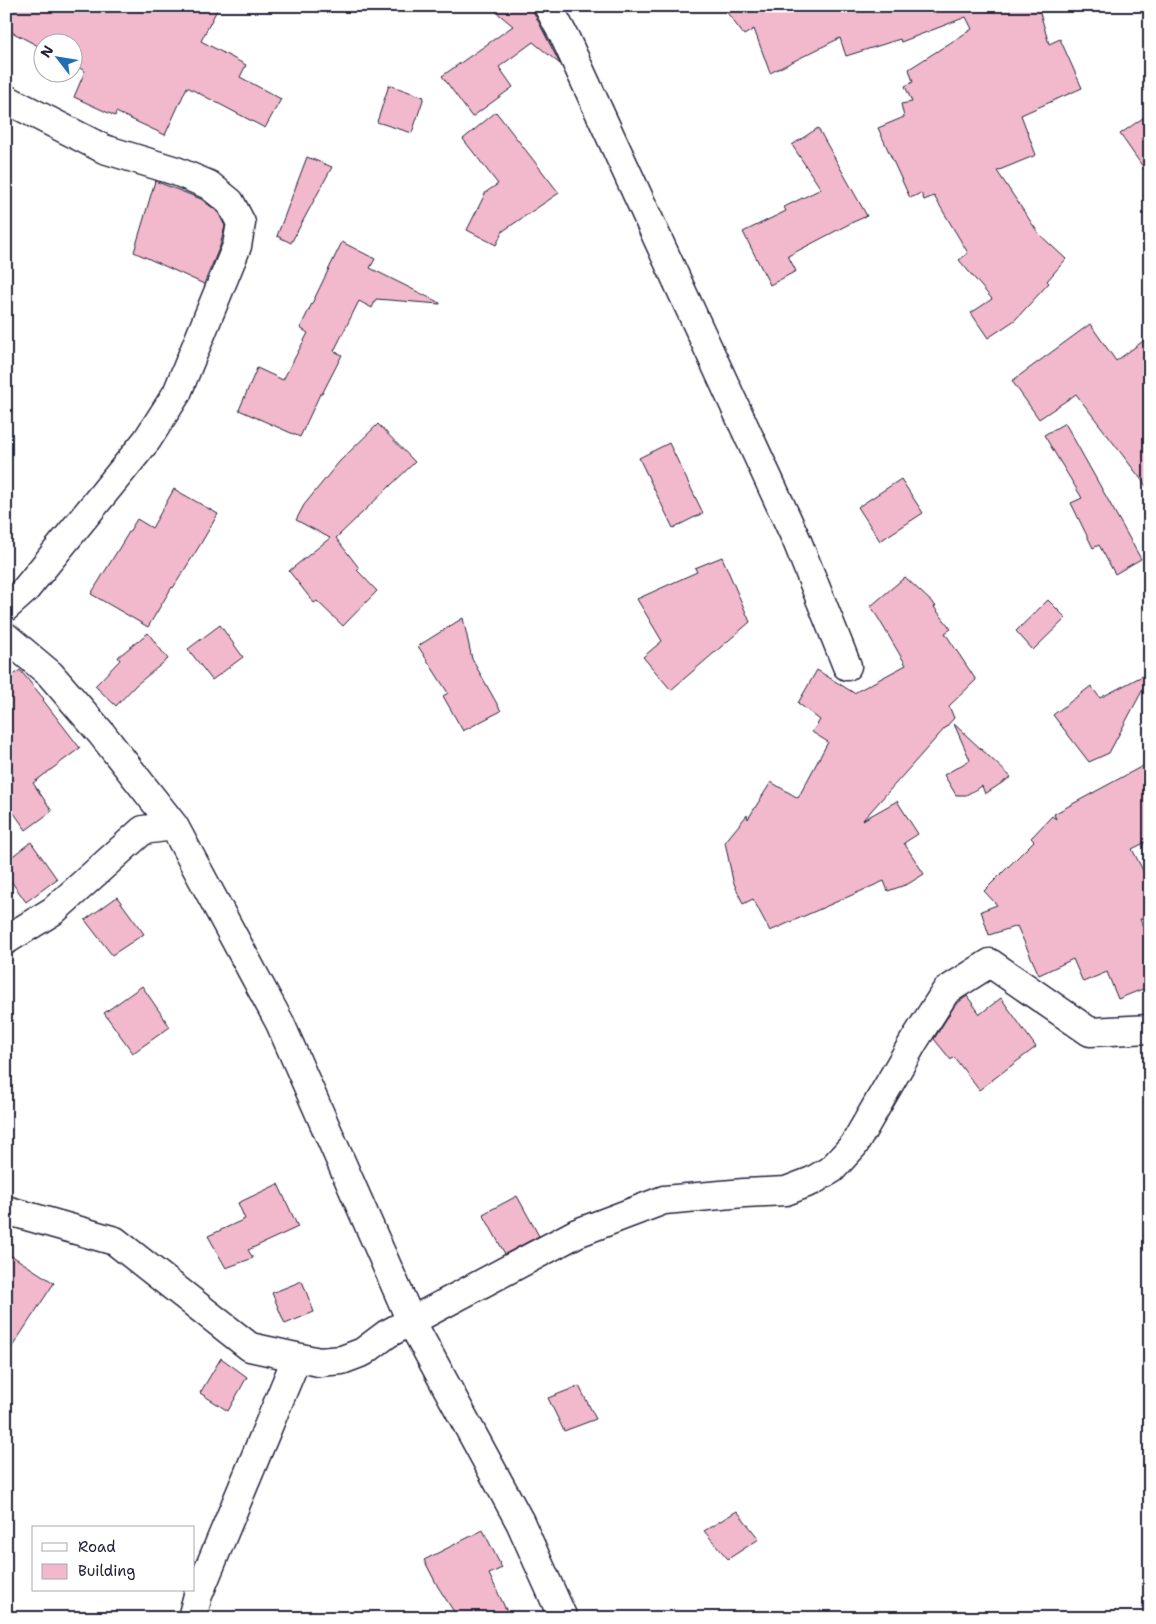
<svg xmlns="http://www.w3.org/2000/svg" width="1156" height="1624" font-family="'Shantell Sans',sans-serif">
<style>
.building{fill:#f2b9cc;stroke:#22223b}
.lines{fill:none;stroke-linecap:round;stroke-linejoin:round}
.minor-casing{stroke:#22223b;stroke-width:31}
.minor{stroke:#fff;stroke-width:28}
</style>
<rect width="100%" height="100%" fill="#fff"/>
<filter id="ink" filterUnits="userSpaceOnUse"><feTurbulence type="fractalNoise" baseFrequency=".02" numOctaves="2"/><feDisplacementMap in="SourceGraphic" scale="10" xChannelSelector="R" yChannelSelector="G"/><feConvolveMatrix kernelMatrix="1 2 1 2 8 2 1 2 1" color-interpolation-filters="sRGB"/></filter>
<g filter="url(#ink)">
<path class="building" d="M 6,6 L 219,6 L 201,41 L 246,65 L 240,77 L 281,99 L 265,128 L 187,87 L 165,135 L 116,112 L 115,116 L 74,97 L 85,71 L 72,64 L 72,42 L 42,42 L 42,48 L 6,29 Z
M 489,6 L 532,6 L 534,13 L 560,64 L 533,42 L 499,67 L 513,87 L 472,117 L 442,76 L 513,26 Z
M 722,6 L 1038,6 L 1049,44 L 1060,39 L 1082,88 L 1021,115 L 1036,155 L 997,171 L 1039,234 L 1066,259 L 1047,281 L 1049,283 L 1015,320 L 988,338 L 971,313 L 992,299 L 959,260 L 968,253 L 934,196 L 924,200 L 921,193 L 910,198 L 878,128 L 904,117 L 901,104 L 912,102 L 905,86 L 913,82 L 909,69 L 972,29 L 966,17 L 901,42 L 900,39 L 846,56 L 840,38 L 770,73 L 754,29 L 744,35 Z
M 389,85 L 424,97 L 412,133 L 377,122 Z
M 496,112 L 559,193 L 503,231 L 496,245 L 467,230 L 486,192 L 498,184 L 463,139 Z
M 1150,113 L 1150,177 L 1120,134 Z
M 818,128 L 867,216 L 851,223 L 788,256 L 796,271 L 770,285 L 743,232 L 786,211 L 784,207 L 821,189 L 792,145 Z
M 307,157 L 332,167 L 291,243 L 277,236 Z
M 155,181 L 201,199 L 218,212 L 225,226 L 220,246 L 204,284 L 134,252 Z
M 342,242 L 375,259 L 370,268 L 440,303 L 440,304 L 376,299 L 372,308 L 359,301 L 334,351 L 342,355 L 322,394 L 320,394 L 300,437 L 239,410 L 257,368 L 283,380 L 308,333 L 300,328 Z
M 1090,324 L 1116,361 L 1150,336 L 1150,491 L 1076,394 L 1039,419 L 1012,381 Z
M 1065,423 L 1141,559 L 1115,574 L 1099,545 L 1093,548 L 1071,503 L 1082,498 L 1044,435 Z
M 378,424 L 415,462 L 336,538 L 359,568 L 357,570 L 377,591 L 343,626 L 317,601 L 314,603 L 289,571 L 330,538 L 296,520 L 304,505 L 339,462 Z
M 669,443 L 703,513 L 673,528 L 639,458 Z
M 901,479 L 923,513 L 880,541 L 858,507 Z
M 174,489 L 218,514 L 200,545 L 173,588 L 172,587 L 148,627 L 91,594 L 137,519 L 152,528 Z
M 722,557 L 750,622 L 671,690 L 643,657 L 662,641 L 637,599 L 697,572 L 695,568 Z
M 905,577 L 936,606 L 934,607 L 951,629 L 945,633 L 976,680 L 949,706 L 954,718 L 863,820 L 897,801 L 918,834 L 904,843 L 924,874 L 908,884 L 888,891 L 884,881 L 770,931 L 753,899 L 743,904 L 733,881 L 725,842 L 747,815 L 748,819 L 771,782 L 798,798 L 828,742 L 812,732 L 820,720 L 798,703 L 817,670 L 854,693 L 906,665 L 871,606 Z
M 1048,600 L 1066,618 L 1033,650 L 1016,631 Z
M 463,618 L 472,659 L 501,711 L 463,731 L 443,696 L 448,693 L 418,646 Z
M 220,625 L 243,657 L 212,680 L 188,649 Z
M 148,633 L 168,659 L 136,685 L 116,706 L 95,686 L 120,660 L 118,657 Z
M 20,670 L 44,699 L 43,700 L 80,748 L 33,783 L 52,811 L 26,830 L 6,802 L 6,681 Z
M 1150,672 L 1150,676 L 1109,753 L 1089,762 L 1053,715 L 1091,686 L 1100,698 Z
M 954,724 L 995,762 L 1011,777 L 985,794 L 982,786 L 966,795 L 956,795 L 944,775 L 970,760 Z
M 1150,762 L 1150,840 L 1132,849 L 1150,884 L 1150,915 L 1140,919 L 1150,945 L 1150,986 L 1118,999 L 1107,972 L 1083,982 L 1073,959 L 1039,975 L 1017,926 L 989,935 L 981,911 L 997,905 L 984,891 L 1034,841 L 1031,838 L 1052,816 L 1056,819 L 1054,814 Z
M 31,842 L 57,879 L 26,902 L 6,874 L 6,861 Z
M 117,897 L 144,934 L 112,955 L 85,920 Z
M 142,986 L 170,1027 L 133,1053 L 104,1013 Z
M 967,996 L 980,1014 L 1001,998 L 1036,1047 L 979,1090 L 954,1057 L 951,1060 L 934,1039 L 955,1005 Z
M 278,1184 L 298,1227 L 248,1250 L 253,1258 L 226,1268 L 208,1236 L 245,1219 L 238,1203 Z
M 517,1196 L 539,1236 L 505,1254 L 483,1214 Z
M 6,1252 L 54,1283 L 6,1356 Z
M 302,1281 L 314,1312 L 285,1324 L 272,1293 Z
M 221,1358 L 247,1377 L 228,1411 L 200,1393 Z
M 579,1386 L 596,1419 L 564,1431 L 548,1398 Z
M 737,1511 L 759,1539 L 728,1559 L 704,1531 Z
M 483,1530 L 502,1568 L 489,1574 L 510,1618 L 458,1618 L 438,1587 L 424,1560 Z"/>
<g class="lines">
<g class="minor-casing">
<path id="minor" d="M 548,6 L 566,40 L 797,541 L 847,666
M 6,99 L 104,149 L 176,171 L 209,185 L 230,202 L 241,223 L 237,246 L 177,393 L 147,440 L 25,590 L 6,607
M 6,637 L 50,674 L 101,733 L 174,826 L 280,1023 L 411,1321 L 520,1522 L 563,1618
M 6,940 L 53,911 L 143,830 L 174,826
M 6,1210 L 115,1241 L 250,1347 L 319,1362 L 342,1360 L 363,1352 L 387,1334 L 577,1233 L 664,1200 L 744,1193 L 786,1191 L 812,1181 L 832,1169 L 854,1145 L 914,1041 L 946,991 L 990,963 L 1090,1032 L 1150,1029
M 192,1618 L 198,1595 L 297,1357"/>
</g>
<use href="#minor" class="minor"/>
</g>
</g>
<rect width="1156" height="1624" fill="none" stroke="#fff" stroke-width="25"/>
<rect x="12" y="12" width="1131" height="1599" fill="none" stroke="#22223b" stroke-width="2" filter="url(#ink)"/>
<rect x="32" y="1526" width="162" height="65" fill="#ffffff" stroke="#a7a7b1"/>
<rect x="42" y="1543" width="25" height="8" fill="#ffffff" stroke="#a7a7b1"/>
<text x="78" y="1552" font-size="15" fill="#22223b">Road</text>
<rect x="42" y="1564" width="25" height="15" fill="#f2b9cc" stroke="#a7a7b1"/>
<text x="78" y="1576" font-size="15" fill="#22223b">Building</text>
<g transform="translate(58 58) rotate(301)"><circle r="24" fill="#ffffff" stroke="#a7a7b1"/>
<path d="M0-4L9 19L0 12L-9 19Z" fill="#1f6fb2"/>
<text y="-8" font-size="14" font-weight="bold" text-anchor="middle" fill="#22223b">N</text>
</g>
</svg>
